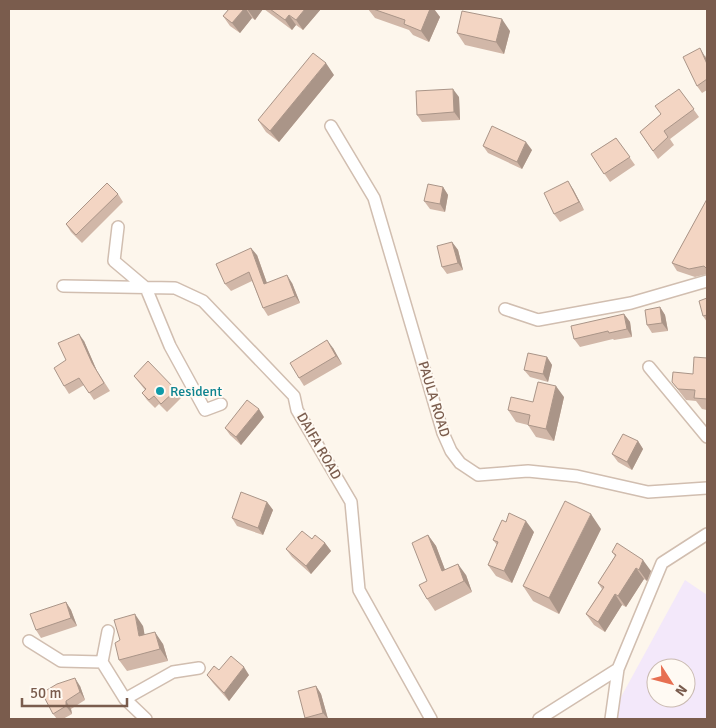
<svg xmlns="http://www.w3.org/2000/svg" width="716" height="728" font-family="Signika,sans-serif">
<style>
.education{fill:#f3e8fa;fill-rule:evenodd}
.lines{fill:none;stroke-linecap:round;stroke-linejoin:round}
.minor-casing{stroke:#d1beb0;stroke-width:14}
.minor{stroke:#fff;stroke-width:11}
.wall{fill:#d1b7a8}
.shaded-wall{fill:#aa9588}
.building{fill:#f3d5c3;stroke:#aa9588}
.culture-dot{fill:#0f9aa8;stroke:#fffaf3;stroke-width:2}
.labels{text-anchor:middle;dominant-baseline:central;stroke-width:4;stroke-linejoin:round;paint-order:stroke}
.culture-label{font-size:14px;fill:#0d838f;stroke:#fffaf3;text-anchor:start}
.street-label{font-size:14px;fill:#7a5c4d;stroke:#fffaf3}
</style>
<rect width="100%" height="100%" fill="#fdf6ec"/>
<path class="education" d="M 685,580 L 707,595 L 707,719 L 609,719 ZM 656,668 L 686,668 L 686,698 L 656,698 Z"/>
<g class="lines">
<g class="minor-casing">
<path id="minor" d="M 331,126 L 374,198 L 443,433 L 451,451 L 460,463 L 478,475 L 528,471 L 577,476 L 648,492 L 707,488
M 118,227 L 114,261 L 146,288 L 170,346 L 205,410 L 221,404
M 63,286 L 175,288 L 203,301 L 294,396 L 297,410 L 351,502 L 359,590 L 431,719
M 505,309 L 538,320 L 631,303 L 707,281
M 649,367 L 707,437
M 108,631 L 102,662 L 125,699 L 146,719
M 29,641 L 61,661 L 102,662
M 125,699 L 173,672 L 199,668
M 539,719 L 618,669 L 662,563 L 707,534
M 611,719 L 618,669"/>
</g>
<use href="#minor" class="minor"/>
</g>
<path class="wall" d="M 229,9 L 263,9 L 255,20 L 252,18 L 240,33 L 230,26 L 223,16 Z
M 264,9 L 321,9 L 303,30 L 296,25 L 292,30 Z
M 368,9 L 434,9 L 440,17 L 429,42 L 413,35 L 409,30 L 375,18 Z
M 510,31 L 504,54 L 465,45 L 457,33 Z
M 705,55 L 707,60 L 707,90 L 702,93 L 697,86 Z
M 334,75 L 279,142 L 266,132 L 258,120 Z
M 679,89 L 699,117 L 670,139 L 674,145 L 658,159 L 640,132 L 661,114 Z
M 459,97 L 460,120 L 422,122 L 417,115 Z
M 616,138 L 635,165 L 610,182 L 591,154 Z
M 483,146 L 532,150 L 522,169 L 488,153 Z
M 443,187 L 448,195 L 445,212 L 430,209 L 424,201 Z
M 573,189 L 584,210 L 560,222 L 554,214 Z
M 118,194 L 123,202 L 82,243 L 71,232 L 66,224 Z
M 707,199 L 707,274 L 695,277 L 677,271 L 672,263 Z
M 452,242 L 458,250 L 463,270 L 447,274 L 442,267 Z
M 257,255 L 267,283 L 292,283 L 300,303 L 268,316 L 263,308 L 252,281 L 231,291 L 225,284 Z
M 707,298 L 707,322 L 703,316 Z
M 660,307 L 665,315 L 668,331 L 652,333 L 647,325 Z
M 624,314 L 630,322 L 632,337 L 614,340 L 613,339 L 580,347 L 574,339 Z
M 84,341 L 97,371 L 110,391 L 94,400 L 84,385 L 69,394 L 64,386 L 66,360 Z
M 333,348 L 342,364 L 304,386 L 299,378 Z
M 547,357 L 552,365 L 548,382 L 530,377 L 524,370 Z
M 707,358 L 707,410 L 702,409 L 696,401 L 686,400 L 672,382 L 693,374 Z
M 134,376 L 176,390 L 181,398 L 167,412 L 159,404 L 155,408 L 147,400 L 142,393 L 145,390 Z
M 564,397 L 554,441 L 536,437 L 528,425 L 516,422 L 508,410 L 533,402 Z
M 264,417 L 241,445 L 230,435 L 225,428 Z
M 638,441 L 643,449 L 632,470 L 618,462 L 612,454 Z
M 267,502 L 273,510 L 263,535 L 237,526 L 232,518 Z
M 601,529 L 559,614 L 533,601 L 523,586 Z
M 534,532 L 512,583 L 496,576 L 488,565 L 497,545 L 493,540 Z
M 428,535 L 436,546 L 445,570 L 466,575 L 472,592 L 435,611 L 427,599 Z
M 312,539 L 325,543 L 331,551 L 311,574 L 292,557 L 286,549 Z
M 612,552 L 651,571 L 647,581 L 644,579 L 626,607 L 622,605 L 605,632 L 594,625 L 586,614 L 602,589 L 598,583 L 615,556 Z
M 66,602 L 71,610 L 77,626 L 41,638 L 36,630 Z
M 143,626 L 144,634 L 163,644 L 168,661 L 127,671 L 119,660 Z
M 219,670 L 249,675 L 229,701 L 213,683 L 207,675 Z
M 80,686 L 85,700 L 71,709 L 72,714 L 63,719 L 57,719 L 53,714 Z
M 316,686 L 321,694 L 328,719 L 306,719 L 305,718 Z"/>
<path class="shaded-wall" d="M 244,9 L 246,9 L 252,18 L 240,33 L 232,23 Z
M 247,9 L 263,9 L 255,20 Z
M 305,9 L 321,9 L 303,30 L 296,20 Z
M 430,9 L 434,9 L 440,17 L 429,42 L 421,31 Z
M 289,15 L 296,25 L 292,30 L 285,20 Z
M 502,19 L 510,31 L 504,54 L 496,42 Z
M 700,48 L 707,60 L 707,64 Z
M 326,63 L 334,75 L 279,142 L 270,131 Z
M 453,89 L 459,97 L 460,120 L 454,112 Z
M 526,142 L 532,150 L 522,169 L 517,162 Z
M 568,181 L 573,189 L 584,210 L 579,202 Z
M 443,187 L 448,195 L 445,212 L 440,204 Z
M 452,242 L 458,250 L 463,270 L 458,263 Z
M 251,248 L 257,255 L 270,292 L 264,284 Z
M 287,275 L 292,283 L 300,303 L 295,296 Z
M 660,307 L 665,315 L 668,331 L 662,323 Z
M 624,314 L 630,322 L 632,337 L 627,329 Z
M 79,334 L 84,341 L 97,371 L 110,391 L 92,363 Z
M 327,340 L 333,348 L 342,364 L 336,356 Z
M 547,357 L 552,365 L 548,382 L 543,374 Z
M 556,386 L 564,397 L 554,441 L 546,429 Z
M 259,409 L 264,417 L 241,445 L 236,437 Z
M 638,441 L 643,449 L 632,470 L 627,462 Z
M 267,502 L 273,510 L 263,535 L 258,528 Z
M 591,514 L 601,529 L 559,614 L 549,598 Z
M 526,521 L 534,532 L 512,583 L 504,571 Z
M 428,535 L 436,546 L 450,583 L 442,571 Z
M 325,543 L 331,551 L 311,574 L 306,566 Z
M 643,560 L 651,571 L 647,581 L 639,570 Z
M 458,564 L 466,575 L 472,592 L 464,581 Z
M 636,568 L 644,579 L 626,607 L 618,596 Z
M 615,594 L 622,605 L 605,632 L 598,622 Z
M 66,602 L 71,610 L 77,626 L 71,618 Z
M 135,614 L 143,626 L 147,647 L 139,636 Z
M 155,632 L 163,644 L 168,661 L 160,649 Z
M 244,667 L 249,675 L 229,701 L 224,693 Z
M 75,678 L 80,686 L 85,700 L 80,692 Z
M 316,686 L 321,694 L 328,719 L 323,713 Z
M 66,701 L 71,709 L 72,714 L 66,706 Z"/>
<path class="building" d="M 229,9 L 244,9 L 232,23 L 223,16 Z
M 270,9 L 305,9 L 296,20 L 289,15 L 285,20 Z
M 373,9 L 430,9 L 421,31 L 404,24 L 405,20 Z
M 462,11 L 502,19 L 496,42 L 457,33 Z
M 700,48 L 707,64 L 707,79 L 697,86 L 683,57 Z
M 313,53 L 326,63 L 270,131 L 258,120 Z
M 453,89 L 454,112 L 417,115 L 416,91 Z
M 679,89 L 694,109 L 664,131 L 668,137 L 653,151 L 640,132 L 661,114 L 655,106 Z
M 492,126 L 526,142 L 517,162 L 483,146 Z
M 616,138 L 630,157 L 604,174 L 591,154 Z
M 568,181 L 579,202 L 554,214 L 544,193 Z
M 107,183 L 118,194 L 76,235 L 66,224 Z
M 428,184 L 443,187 L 440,204 L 424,201 Z
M 707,199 L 707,269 L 704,266 L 689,269 L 672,263 Z
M 452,242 L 458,263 L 442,267 L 437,246 Z
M 251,248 L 264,284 L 287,275 L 295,296 L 263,308 L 249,272 L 225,284 L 216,264 Z
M 707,298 L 707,315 L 703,316 L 699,301 Z
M 660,307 L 662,323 L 647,325 L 645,310 Z
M 624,314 L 627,329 L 609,333 L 608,331 L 574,339 L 571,326 Z
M 79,334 L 92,363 L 104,383 L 89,393 L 79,378 L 64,386 L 54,368 L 66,360 L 58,343 Z
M 327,340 L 336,356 L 299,378 L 290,363 Z
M 528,353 L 547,357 L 543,374 L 524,370 Z
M 694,357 L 707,358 L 707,399 L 694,398 L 695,390 L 678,389 L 672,382 L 673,372 L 693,374 Z
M 148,361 L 176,390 L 161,404 L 154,396 L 149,400 L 142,393 L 146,389 L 134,376 Z
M 538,382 L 556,386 L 546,429 L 528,425 L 530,415 L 508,410 L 511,397 L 533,402 Z
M 247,400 L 259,409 L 236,437 L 225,428 Z
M 623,434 L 638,441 L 627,462 L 612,454 Z
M 241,492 L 267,502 L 258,528 L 232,518 Z
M 565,501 L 591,514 L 549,598 L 523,586 Z
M 509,513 L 526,521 L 504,571 L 488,565 L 498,542 L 493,540 L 502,520 L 506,522 Z
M 302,531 L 312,539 L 315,535 L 325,543 L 306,566 L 286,549 Z
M 428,535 L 442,571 L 458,564 L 464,581 L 427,599 L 419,585 L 427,581 L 412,543 Z
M 617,543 L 643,560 L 639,570 L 636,568 L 618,596 L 615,594 L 598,622 L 586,614 L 604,587 L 598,583 L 616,555 L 612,552 Z
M 66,602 L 71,618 L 36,630 L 30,614 Z
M 135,614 L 139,636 L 155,632 L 160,649 L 119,660 L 115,643 L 120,640 L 114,620 Z
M 231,656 L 244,667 L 224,693 L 207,675 L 214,666 L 219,670 Z
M 75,678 L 80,692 L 66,701 L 66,706 L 53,714 L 42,693 L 57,684 Z
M 316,686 L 323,713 L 305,718 L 298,691 Z"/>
<circle class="culture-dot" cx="160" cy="391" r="5"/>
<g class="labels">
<g class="culture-label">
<text x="170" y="391">Resident</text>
</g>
<g class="street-label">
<text transform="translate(434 399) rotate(73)">PAULA ROAD</text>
<text transform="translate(319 446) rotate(60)">DAIFA ROAD</text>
</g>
</g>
<rect width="716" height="728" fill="none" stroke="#7a5c4d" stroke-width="20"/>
<g transform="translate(671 683) rotate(126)"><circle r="24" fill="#fffaf3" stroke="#cabbb1"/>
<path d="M0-4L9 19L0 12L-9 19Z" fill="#e76f51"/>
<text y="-8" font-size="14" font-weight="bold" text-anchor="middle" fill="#7a5c4d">N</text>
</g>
<path d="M22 698v8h105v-8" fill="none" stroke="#7a5c4d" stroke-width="2.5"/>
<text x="30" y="698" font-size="15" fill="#7a5c4d" stroke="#fffaf3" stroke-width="4" paint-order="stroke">50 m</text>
</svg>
